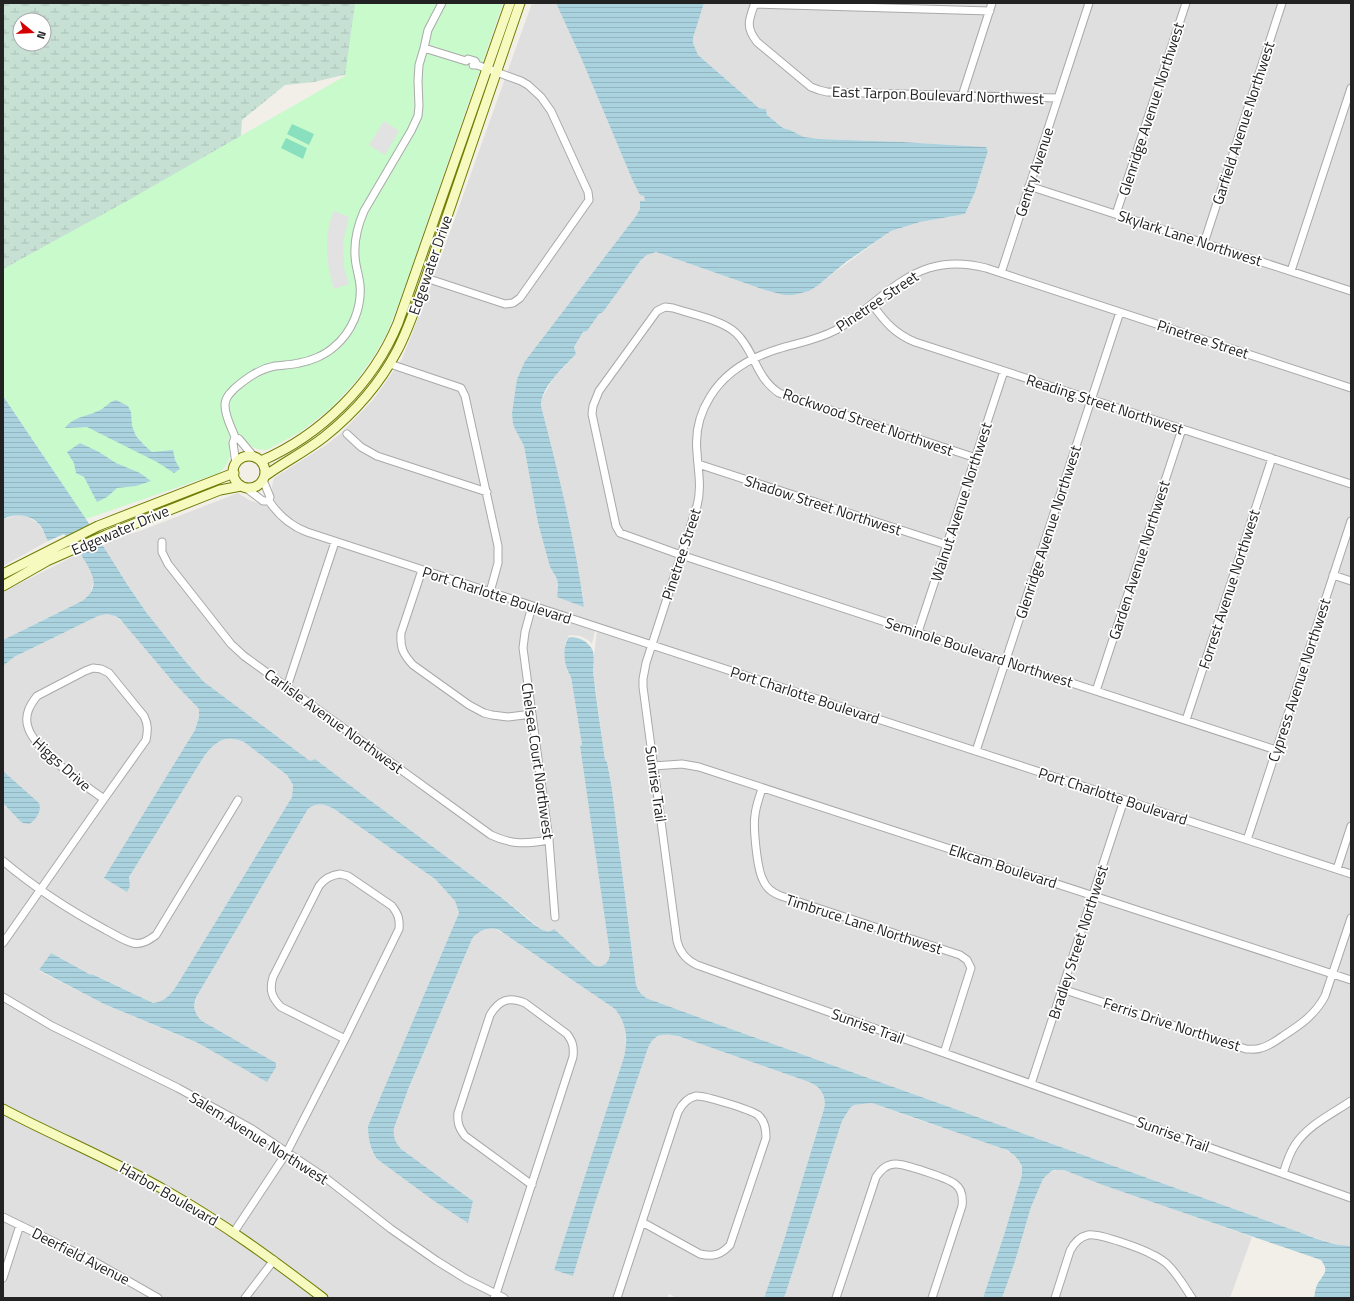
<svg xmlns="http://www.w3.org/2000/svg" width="1354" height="1301" font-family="'Titillium Web',sans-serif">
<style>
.residential{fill:#e0dfdf}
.wetland{fill:url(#wetland-marsh);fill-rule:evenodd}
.park{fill:#c8facc}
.pitch{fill:#88e0be}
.parking{fill:#e2e2e2}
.water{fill:url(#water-rules)}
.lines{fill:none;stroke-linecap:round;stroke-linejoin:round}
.street-casing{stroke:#a9a9a9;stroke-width:9}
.secondary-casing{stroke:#707d05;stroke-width:11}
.street{stroke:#fff;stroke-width:7}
.secondary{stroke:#f7fabf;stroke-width:9}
.labels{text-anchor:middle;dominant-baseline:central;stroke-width:3.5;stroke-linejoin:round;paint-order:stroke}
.street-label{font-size:15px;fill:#222;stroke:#fff}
</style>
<defs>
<pattern id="wetland-marsh" width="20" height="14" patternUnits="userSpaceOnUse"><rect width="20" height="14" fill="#c6e0d4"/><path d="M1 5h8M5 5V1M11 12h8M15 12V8" fill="none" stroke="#aac0b6"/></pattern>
<pattern id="water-rules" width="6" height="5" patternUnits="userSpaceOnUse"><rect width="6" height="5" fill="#aad3df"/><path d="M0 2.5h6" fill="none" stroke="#92b5bf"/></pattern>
</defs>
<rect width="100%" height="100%" fill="#f2efe9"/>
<path class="residential" d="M 532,3 L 556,3 L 582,60 L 632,179 L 644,196 L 645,201 L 636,216 L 525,361 L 517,379 L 515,395 L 512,413 L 515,429 L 524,446 L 538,523 L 550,567 L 557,579 L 558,585 L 557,597 L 583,598 L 570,528 L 541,406 L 541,400 L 553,379 L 576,354 L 574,347 L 583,332 L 587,331 L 599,314 L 603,312 L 641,260 L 647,255 L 656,252 L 765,290 L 809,291 L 891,231 L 920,222 L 965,214 L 975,192 L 988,151 L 986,147 L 902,142 L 820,139 L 804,137 L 790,130 L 783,128 L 767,115 L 766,109 L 759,108 L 698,55 L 693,43 L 693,38 L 704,3 L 1351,3 L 1351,870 L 316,532 L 295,521 L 281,511 L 273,498 L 272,486 L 274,478 L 326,445 L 340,434 L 373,400 L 402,359 L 430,288 Z
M 238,493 L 249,500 L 269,507 L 276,517 L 290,528 L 306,536 L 330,544 L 329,547 L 336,549 L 337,546 L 417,572 L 416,574 L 423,577 L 424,574 L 528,608 L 527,610 L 534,612 L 535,610 L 595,630 L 592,644 L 588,640 L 580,636 L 569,635 L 565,643 L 565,657 L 567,671 L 571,677 L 582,745 L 580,746 L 604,909 L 610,954 L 609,958 L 605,966 L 602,967 L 598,967 L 594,965 L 550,931 L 547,932 L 540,928 L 504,899 L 432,847 L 315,759 L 310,762 L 204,682 L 185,661 L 146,612 L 102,546 L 105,545 L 103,541 L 140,531 Z
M 17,515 L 26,516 L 39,524 L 48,541 L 3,566 L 3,519 Z
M 80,553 L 92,571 L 94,578 L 91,592 L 88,597 L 82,601 L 3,640 L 3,592 Z
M 107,614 L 115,616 L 125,624 L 174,683 L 199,709 L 199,717 L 195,730 L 105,878 L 127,891 L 130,886 L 129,877 L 203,758 L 211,747 L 217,742 L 227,739 L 236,739 L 244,742 L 287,775 L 293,785 L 292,797 L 185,972 L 170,996 L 165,1000 L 159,1003 L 153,1003 L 93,974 L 91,975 L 51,953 L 39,971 L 104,1004 L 187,1039 L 198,1043 L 275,1063 L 202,1021 L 195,1012 L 194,1006 L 198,994 L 308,809 L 312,806 L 317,805 L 328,805 L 435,879 L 455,901 L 459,913 L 368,1126 L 368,1133 L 372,1151 L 377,1159 L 434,1201 L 468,1222 L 473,1201 L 401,1149 L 396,1143 L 393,1136 L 394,1128 L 409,1087 L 472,939 L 478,933 L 490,928 L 495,929 L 506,935 L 615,1009 L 619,1014 L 625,1027 L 626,1046 L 624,1057 L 554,1270 L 573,1275 L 594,1206 L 648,1048 L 650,1042 L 654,1038 L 667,1033 L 678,1036 L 809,1082 L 820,1088 L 825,1098 L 824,1109 L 783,1243 L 764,1298 L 676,1298 L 669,1294 L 667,1298 L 3,1298 L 3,803 L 23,823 L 16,783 L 3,771 L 3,666 L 14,657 L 98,616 Z
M 597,631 L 1351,879 L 1351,1246 L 1345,1246 L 1325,1241 L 1296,1231 L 717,1024 L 646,998 L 642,995 L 638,990 L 636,985 L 612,789 L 607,762 L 605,760 L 593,671 L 593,662 Z
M 872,1103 L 919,1120 L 999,1146 L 1015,1156 L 1019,1161 L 1022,1166 L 1022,1175 L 1004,1235 L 983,1298 L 784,1298 L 842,1121 L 850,1108 L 854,1105 Z
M 1059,1169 L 1064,1170 L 1252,1237 L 1230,1298 L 1002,1298 L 1031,1207 L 1043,1179 L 1049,1173 Z"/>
<path class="wetland" d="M 3,3 L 380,3 L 356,72 L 314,82 L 285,85 L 242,120 L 238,174 L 3,312 ZM 20,20 L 44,20 L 44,44 L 20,44 Z"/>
<path class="park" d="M 355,3 L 503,3 L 401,297 L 387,333 L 374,356 L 356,381 L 330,409 L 300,432 L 267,450 L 257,449 L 246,444 L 240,434 L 228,439 C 230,456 232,461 219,473 L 86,519 L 3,396 L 3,269 L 127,201 L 345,76 Z"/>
<path class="pitch" d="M 292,124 L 314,134 L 309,145 L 287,134 Z
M 286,138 L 307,148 L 303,159 L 281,148 Z"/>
<path class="parking" d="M 384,121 L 399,131 L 385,155 L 369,145 Z
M 334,211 L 349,217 L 343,243 L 344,267 L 349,284 L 334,289 L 329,270 L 327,254 L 327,238 L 330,221 Z"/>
<path class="water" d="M 556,3 L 704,3 L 693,38 L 693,43 L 698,55 L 759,108 L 766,109 L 767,115 L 783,128 L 790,130 L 804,137 L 820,139 L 902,142 L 986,147 L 988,151 L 975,192 L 965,214 L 920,222 L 891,231 L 846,262 L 817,286 L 809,291 L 793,295 L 784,295 L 765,290 L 656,252 L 647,255 L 641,260 L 603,312 L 599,314 L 587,331 L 583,332 L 574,347 L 576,354 C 564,367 540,388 541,406 C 558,472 575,539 584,607 L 557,597 L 558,585 L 557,579 L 550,567 L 538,523 L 524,446 L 515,429 L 513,424 L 512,413 L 517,379 L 525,361 L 636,216 L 640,209 L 640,201 L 645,201 L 644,196 L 640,195 L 632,179 L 582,60 Z
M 3,396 L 86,519 L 127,584 L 146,612 L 185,661 L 204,682 L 310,761 L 315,759 C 377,806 440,852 502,898 C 512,905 537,929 546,931 C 549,932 551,931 554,929 L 594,965 C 604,969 608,963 610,954 L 580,746 L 582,745 L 571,677 C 564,667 562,649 568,638 C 578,636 587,641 592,649 C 595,655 593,664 593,671 C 596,700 601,730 605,760 L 607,762 L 612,789 L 636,985 C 638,991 641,994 646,998 L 717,1024 L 1296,1231 C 1313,1237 1333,1246 1351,1246 L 1351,1298 L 1314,1298 C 1315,1294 1315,1289 1317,1285 C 1323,1274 1330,1272 1321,1260 L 1103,1185 L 1064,1170 L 1054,1170 L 1049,1173 L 1043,1179 L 1031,1207 L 1015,1261 L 1002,1298 L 983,1298 L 1004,1235 L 1022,1175 L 1022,1166 L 1019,1161 L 1015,1156 L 1007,1150 L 872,1103 L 854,1105 L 850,1108 L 842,1121 L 784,1298 L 764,1298 L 783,1243 L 824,1109 C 827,1096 821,1087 809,1082 L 678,1036 C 664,1033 654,1033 648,1048 L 594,1206 L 573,1276 L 554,1270 L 624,1057 C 628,1039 627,1024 615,1009 L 499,930 C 489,926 478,931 472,939 L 409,1087 L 394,1128 C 393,1137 395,1142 401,1149 L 473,1201 L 468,1223 L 434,1201 L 377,1159 C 370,1149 368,1137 368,1126 L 459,913 L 455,901 L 435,879 L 334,809 C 326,804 316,802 308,809 L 198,994 C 192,1005 193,1012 202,1021 L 276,1063 L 276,1067 L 267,1082 L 198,1043 L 104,1004 L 39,970 L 51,953 L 91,975 L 92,974 L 153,1003 C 170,1002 177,984 185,972 L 292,797 L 293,785 L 287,775 L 244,742 C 225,734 214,742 203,758 L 129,877 L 130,886 L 127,892 L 104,878 L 195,730 L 199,717 L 199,709 L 174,683 L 120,619 L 115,616 L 107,614 L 98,616 L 14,657 L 3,666 L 3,640 L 82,601 C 101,588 93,574 83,558 C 77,548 72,541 64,534 L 48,541 C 45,536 43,528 39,524 C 29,514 15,513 3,519 Z
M 116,400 L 128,406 L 131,412 L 132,426 L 136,436 L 144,445 L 152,452 L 173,450 L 175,460 L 180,469 L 174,473 L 157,462 L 87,427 L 65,428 C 73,416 91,416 102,409 C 108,405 108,403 116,400 Z
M 80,443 L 99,452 L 116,463 L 140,473 L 151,481 L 136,486 L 117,488 L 107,497 L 97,502 L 84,477 L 76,473 L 74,463 L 67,452 Z
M 3,771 L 39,803 C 42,811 36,820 29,824 L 23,823 L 20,821 L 3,803 Z"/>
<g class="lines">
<g class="street-casing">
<path id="street" d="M 755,3 C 749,19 745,27 757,42 L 811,87 L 819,90 L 827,92 L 1058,98
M 754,4 L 990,11
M 424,48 L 428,30 L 442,3
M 962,96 L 992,3
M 1029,186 L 1351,291
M 1116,214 L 1186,3
M 1204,243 L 1282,3
M 1291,271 L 1351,88
M 1001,273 L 1089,3
M 426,278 L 505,304 L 513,303 L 520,298 L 589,200 L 588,192 L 551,111 L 541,97 L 528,85 L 521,81 L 477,65 L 473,65
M 872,304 C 884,321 895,334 915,342 L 1351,484
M 390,364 L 461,388 L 465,396 L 498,546 L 498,563 L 490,592
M 1351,388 L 986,268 C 967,263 948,262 929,268 C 894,279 868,312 836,330 C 817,340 798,343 778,349 C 752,357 725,372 710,397 C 700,413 695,433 697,452 C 698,472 702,486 697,506 L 646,663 L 643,679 L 643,687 L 677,941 C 680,953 686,960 697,965 L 1351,1198
M 347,434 L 361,447 L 377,456 L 487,492
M 235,437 C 231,426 225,417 225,405 C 225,398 230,393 235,388 C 247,378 259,369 275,366 C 282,365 291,365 299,363 C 311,361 325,355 334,347 C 352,332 362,308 360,285 C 359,275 355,265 355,255 C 354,239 358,225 364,211 L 411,131 L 418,116 L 419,106 L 418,81 L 419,65 L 424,48 L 466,61 L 468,59 L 475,61 L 477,65
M 976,458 L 779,393 C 755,377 755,351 736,333 C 722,320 691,314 673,308 L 665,307 L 657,311 L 599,391 L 593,406 L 592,414 L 616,526 L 620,533 L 681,555 L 1276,750
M 236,464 L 233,443 L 235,437 L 239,439 L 254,457
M 698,464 L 947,545
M 263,480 L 270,497 L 269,501 C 279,516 291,526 307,532 L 1351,874
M 246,488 L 263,501 L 269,501
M 162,542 L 162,552 L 168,564 L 231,644 L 244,656 L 491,835 C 512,845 526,844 549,840
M 422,570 L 401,633 C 400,648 403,654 413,665 L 469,705 L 484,713 L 492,715 L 508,717 L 532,714
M 1333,575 L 1351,581
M 532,606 L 525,632 L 523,648 L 549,840 L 555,917
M 918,632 L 1004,371
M 93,668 L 101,669 L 109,673 L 144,716 C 148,724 148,730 146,740 L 104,799 C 85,786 33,748 28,727 C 24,715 30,705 37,696 L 85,671 Z
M 287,687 L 335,542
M 1096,691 L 1182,429
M 1186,720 L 1272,458
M 976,751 L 1120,312
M 653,766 L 682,764 L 699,767 L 1351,980
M 762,788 C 760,796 756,805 755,815 C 753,827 757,869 763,880 C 766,888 773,893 781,896 L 960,955 L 967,960 L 971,968 L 944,1053
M 1247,840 L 1351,521
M 3,861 C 35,888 69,910 106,930 C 114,934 124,941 133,943 C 142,945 149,940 156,935 L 238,800
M 1337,869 L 1351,826
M 340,874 L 348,876 L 392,906 C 398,914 400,919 399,929 L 345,1039 L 281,1007 C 272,998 269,990 273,977 L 319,886 C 325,878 331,875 340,874 Z
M 3,943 L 104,799
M 1062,989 L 1246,1049 C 1251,1049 1256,1050 1261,1048 C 1269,1046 1276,1041 1283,1036 C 1300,1025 1315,1015 1325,996 L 1351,918
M 3,997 L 52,1026 L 178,1088 L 252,1129 L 327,1179 L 391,1229 L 437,1261 L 466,1279 L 504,1298
M 1031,1084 L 1124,800
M 1283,1174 C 1286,1164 1289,1154 1295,1145 C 1308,1125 1332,1114 1351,1101
M 3,1217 L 95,1262 L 158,1298
M 234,1232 L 287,1152 L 345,1039
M 3,1278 L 20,1225
M 245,1298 L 274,1260
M 494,1298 L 496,1294 L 573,1057 C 574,1047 573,1042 567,1034 L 525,1003 C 509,996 499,1000 490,1015 L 458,1113 C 457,1123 459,1128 465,1136 L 532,1185
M 617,1298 L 678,1112 C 682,1104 687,1098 696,1096 C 704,1095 751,1110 758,1115 C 765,1121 766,1129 766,1138 L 730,1245 C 721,1255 713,1257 700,1254 L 642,1222
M 836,1298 L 876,1177 C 881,1170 886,1164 896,1164 C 904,1164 948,1178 955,1184 C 962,1189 963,1198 962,1206 L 932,1298
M 1055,1298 L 1070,1251 C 1074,1243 1079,1237 1088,1235 C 1099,1233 1143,1249 1153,1255 C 1158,1257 1162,1260 1166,1263 C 1177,1273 1184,1286 1192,1298"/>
</g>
<g class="secondary-casing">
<path id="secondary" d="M233 472a16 16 0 1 1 32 0a16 16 0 1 1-32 0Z
M 261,461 C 321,435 373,384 398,323 L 510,3
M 265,476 C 284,462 305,452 324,437 C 353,414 379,385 397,351 C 409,328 417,303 426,278 L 520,3
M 3,574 L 98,526 L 234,473
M 3,586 L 47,561 L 106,535 L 220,490 L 241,486
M 3,1109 C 58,1138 115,1161 168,1192 C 223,1223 273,1260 323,1298"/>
</g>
<use href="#street" class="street"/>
<use href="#secondary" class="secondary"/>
</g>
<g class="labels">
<g class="street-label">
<text transform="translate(938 95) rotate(2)">East Tarpon Boulevard Northwest</text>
<text transform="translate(1151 109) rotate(-72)">Glenridge Avenue Northwest</text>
<text transform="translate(1243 123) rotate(-72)">Garfield Avenue Northwest</text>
<text transform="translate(1034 172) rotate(-72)">Gentry Avenue</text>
<text transform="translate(1190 238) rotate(18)">Skylark Lane Northwest</text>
<text transform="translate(430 265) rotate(-71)">Edgewater Drive</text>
<text transform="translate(877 301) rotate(-34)">Pinetree Street</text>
<text transform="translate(1203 339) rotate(18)">Pinetree Street</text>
<text transform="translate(1105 404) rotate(18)">Reading Street Northwest</text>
<text transform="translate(868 422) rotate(19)">Rockwood Street Northwest</text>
<text transform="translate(961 502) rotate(-72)">Walnut Avenue Northwest</text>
<text transform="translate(823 505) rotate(18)">Shadow Street Northwest</text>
<text transform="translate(120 530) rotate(-23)">Edgewater Drive</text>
<text transform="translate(1048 532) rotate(-72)">Glenridge Avenue Northwest</text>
<text transform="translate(681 554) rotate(-72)">Pinetree Street</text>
<text transform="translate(1139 560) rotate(-72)">Garden Avenue Northwest</text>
<text transform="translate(1229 589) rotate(-72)">Forrest Avenue Northwest</text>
<text transform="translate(497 595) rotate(18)">Port Charlotte Boulevard</text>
<text transform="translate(979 652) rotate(18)">Seminole Boulevard Northwest</text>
<text transform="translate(1299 680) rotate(-72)">Cypress Avenue Northwest</text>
<text transform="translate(805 695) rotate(18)">Port Charlotte Boulevard</text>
<text transform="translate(334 721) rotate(36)">Carlisle Avenue Northwest</text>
<text transform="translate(538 761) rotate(82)">Chelsea Court Northwest</text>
<text transform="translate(62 764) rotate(42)">Higgs Drive</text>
<text transform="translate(656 784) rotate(82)">Sunrise Trail</text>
<text transform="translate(1113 796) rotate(18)">Port Charlotte Boulevard</text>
<text transform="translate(1003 866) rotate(18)">Elkcam Boulevard</text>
<text transform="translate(864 924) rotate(18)">Timbruce Lane Northwest</text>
<text transform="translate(1078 942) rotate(-72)">Bradley Street Northwest</text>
<text transform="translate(1172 1024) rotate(18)">Ferris Drive Northwest</text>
<text transform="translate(868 1026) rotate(20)">Sunrise Trail</text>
<text transform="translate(1173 1134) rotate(20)">Sunrise Trail</text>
<text transform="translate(259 1138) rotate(32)">Salem Avenue Northwest</text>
<text transform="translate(169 1194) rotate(30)">Harbor Boulevard</text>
<text transform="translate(81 1256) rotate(27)">Deerfield Avenue</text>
</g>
</g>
<rect width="1354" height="1301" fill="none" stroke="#222222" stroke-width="8"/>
<g transform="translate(32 32) rotate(108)"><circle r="19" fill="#ffffff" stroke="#a7a7a7"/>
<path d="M0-3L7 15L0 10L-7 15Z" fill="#d40000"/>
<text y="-6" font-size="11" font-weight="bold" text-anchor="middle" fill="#222222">N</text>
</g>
</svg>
